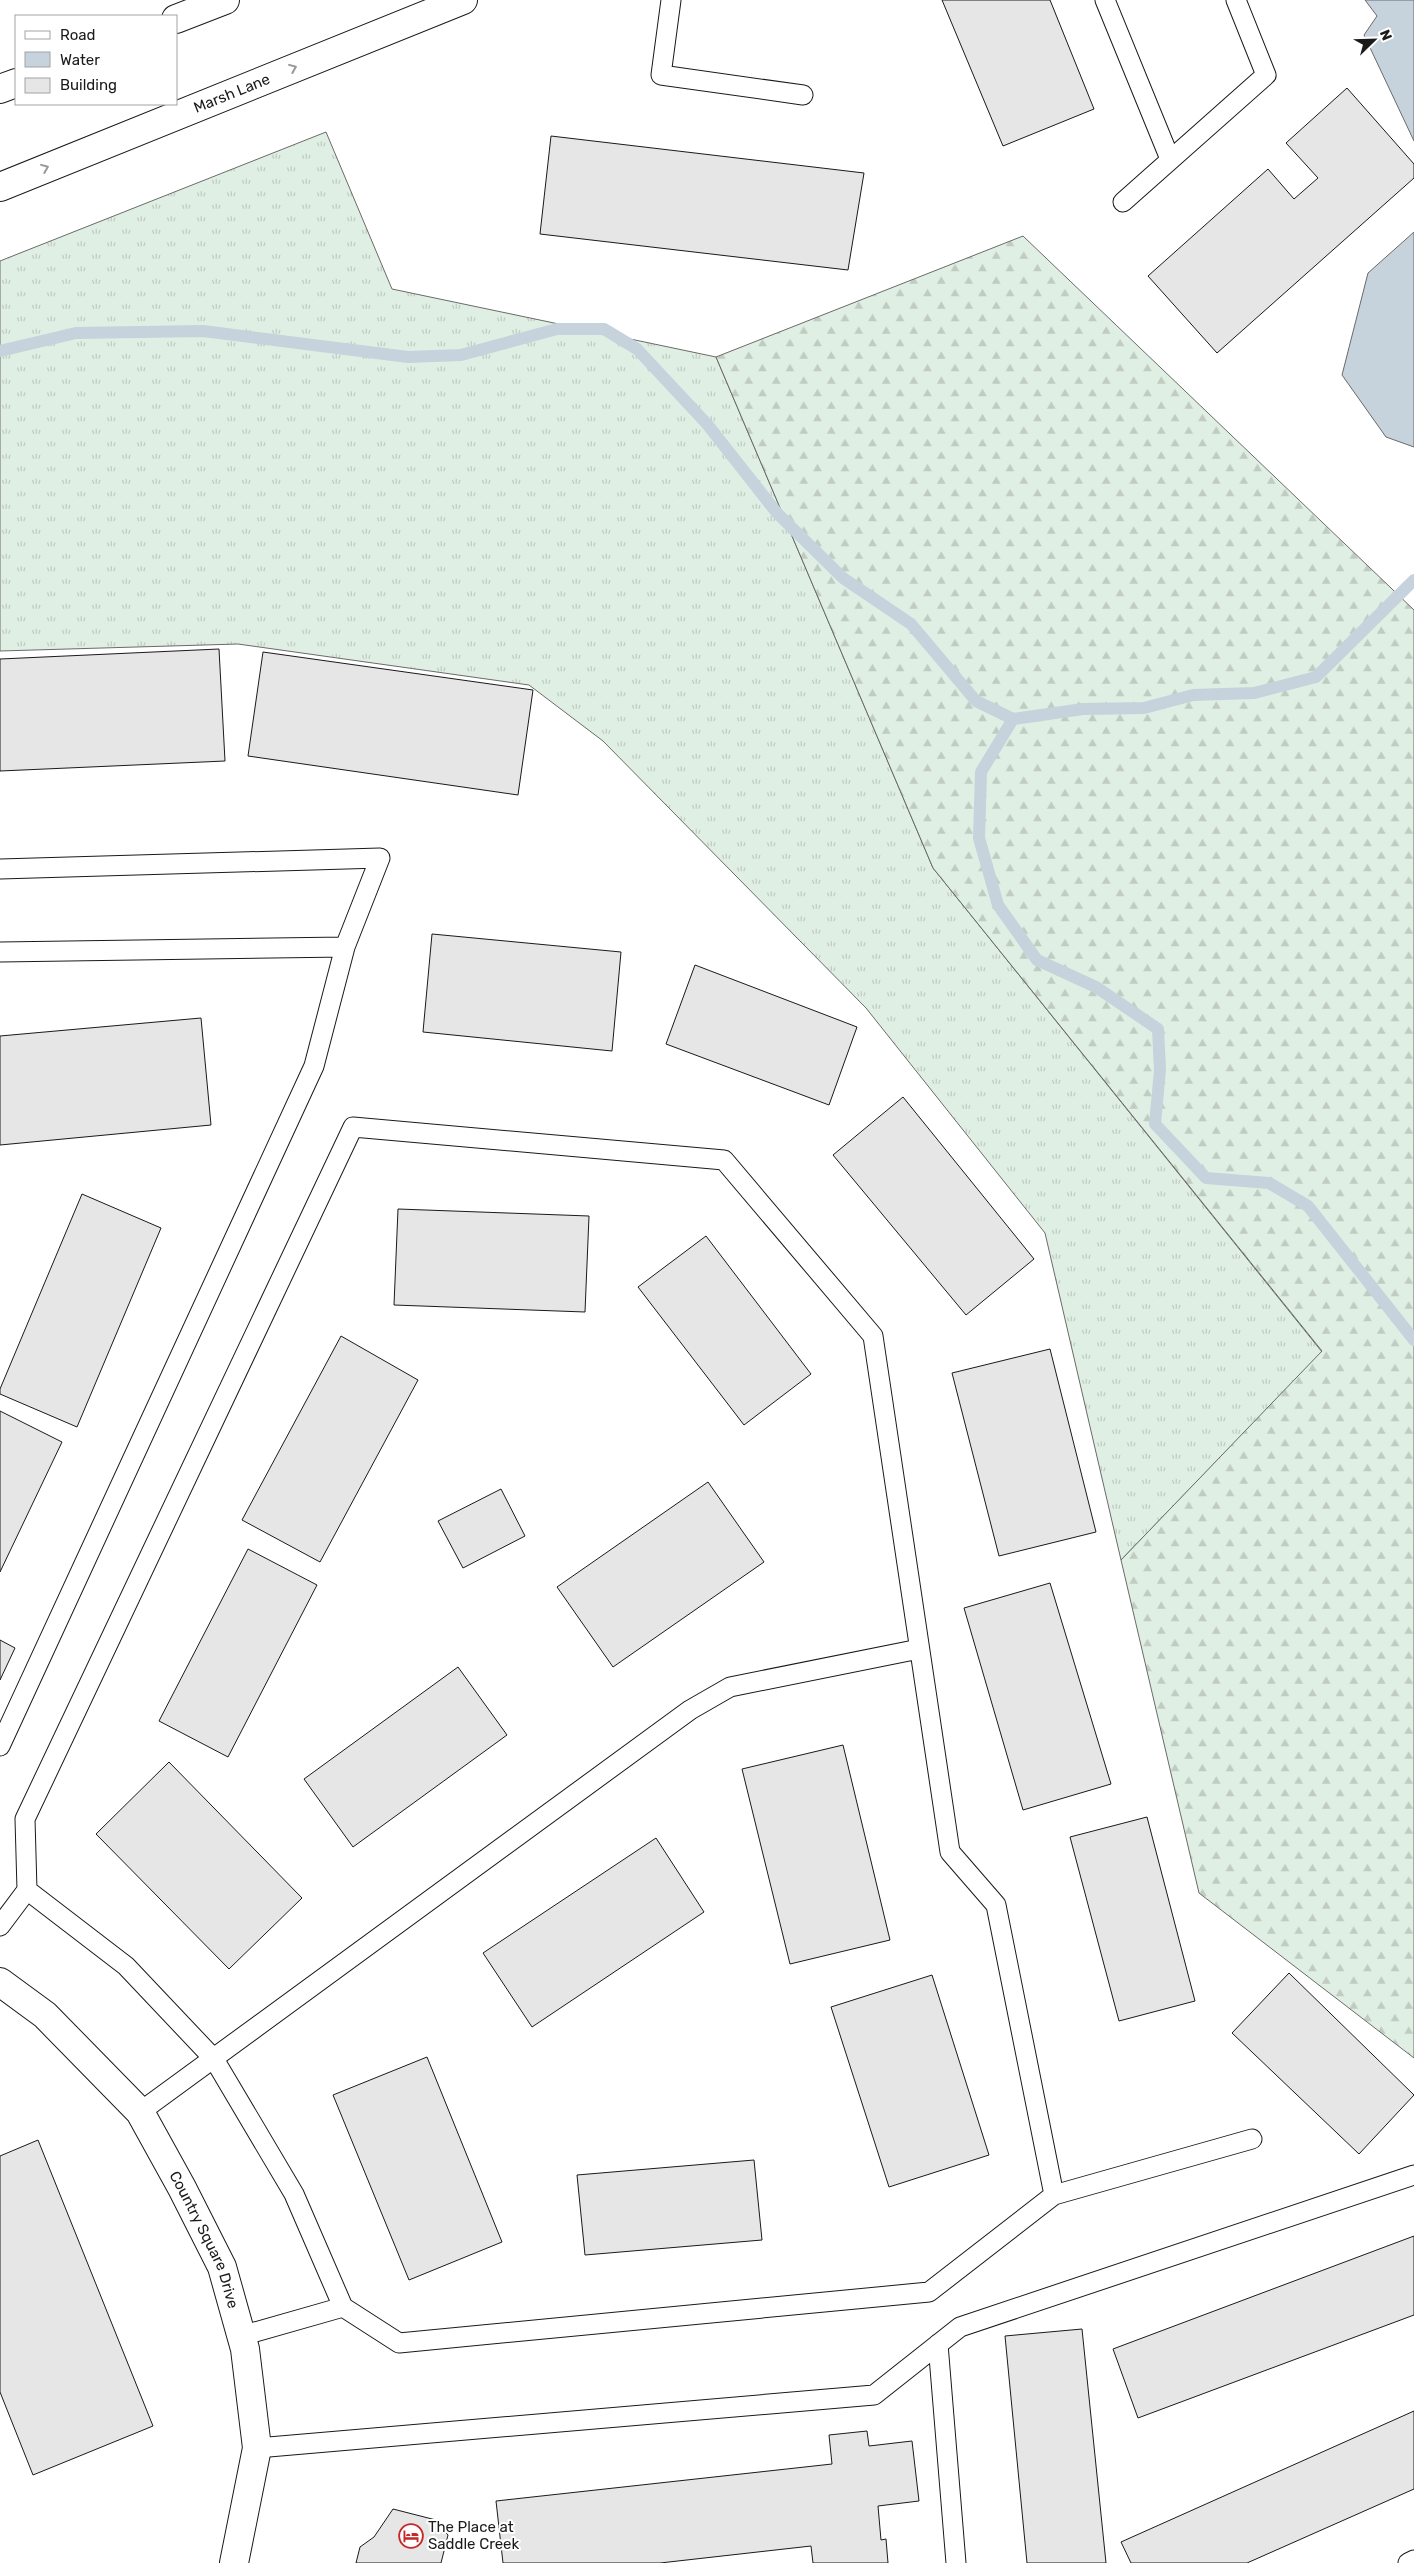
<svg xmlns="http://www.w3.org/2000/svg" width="1414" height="2563" font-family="Rubik,sans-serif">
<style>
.grass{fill:url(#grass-tufts);stroke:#6a6a6a}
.forest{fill:url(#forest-firs);stroke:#6a6a6a}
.water{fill:#c6d2dc;stroke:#6a6a6a}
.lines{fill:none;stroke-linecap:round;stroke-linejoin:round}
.stream{stroke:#c6d2dc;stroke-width:12}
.building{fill:#e6e6e6;stroke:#1a1a1a}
.service-casing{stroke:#1a1a1a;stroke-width:21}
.minor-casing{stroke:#1a1a1a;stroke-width:30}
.secondary-casing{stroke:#1a1a1a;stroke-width:30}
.service{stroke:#fff;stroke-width:19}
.minor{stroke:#fff;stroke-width:28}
.secondary{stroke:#fff;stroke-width:28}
.oneway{stroke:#989898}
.labels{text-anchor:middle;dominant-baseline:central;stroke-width:4;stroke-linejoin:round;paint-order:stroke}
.street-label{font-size:15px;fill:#1a1a1a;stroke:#fff}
.poi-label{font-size:15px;fill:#1a1a1a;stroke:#fff;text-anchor:start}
</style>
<defs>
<pattern id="grass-tufts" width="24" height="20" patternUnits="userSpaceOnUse" patternTransform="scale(1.25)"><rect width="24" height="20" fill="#e0efe3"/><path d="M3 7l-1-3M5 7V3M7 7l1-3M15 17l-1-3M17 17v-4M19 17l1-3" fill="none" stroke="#c0ccc2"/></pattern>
<pattern id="forest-firs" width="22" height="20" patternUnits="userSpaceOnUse" patternTransform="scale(1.25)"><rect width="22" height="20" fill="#e0efe3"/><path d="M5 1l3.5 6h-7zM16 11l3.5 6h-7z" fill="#c0ccc2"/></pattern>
</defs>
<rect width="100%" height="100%" fill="#fff"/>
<path class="grass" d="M 326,132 L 392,289 L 716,357 L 933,868 L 1322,1352 L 1121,1560 L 1045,1233 L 866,1008 L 603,741 L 529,685 L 238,644 L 0,651 L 0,261 Z"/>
<path class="forest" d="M 1023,236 L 1414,610 L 1414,2058 L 1199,1893 L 1121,1560 L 1322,1351 L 933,868 L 716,357 Z"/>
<path class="water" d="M 1365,0 L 1414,0 L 1414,141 L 1364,35 L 1377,16 Z
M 1414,232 L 1414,447 L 1386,437 L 1342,375 L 1368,273 Z"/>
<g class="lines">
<path class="stream" d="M 0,351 L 76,333 L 203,331 L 408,357 L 461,355 L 557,329 L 604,329 L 637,349 L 707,424 L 777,513 L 843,578 L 911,624 L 976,701 L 1013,719 L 981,772 L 979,838 L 998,905 L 1037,960 L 1096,987 L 1158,1029 L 1160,1070 L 1155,1124 L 1206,1178 L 1269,1183 L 1308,1206 L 1414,1340
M 1013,719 L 1083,709 L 1144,708 L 1193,695 L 1254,693 L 1316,677 L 1414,580"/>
</g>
<path class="building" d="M 942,0 L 1050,0 L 1094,109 L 1003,146 Z
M 1347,88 L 1414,164 L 1414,178 L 1217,353 L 1148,276 L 1268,169 L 1294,199 L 1318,178 L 1286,143 Z
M 551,136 L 864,173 L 848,270 L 540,234 Z
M 219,649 L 225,761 L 0,771 L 0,659 Z
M 263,652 L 533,690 L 518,795 L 248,756 Z
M 432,934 L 621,952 L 612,1051 L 423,1032 Z
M 695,965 L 857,1027 L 829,1105 L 666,1044 Z
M 201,1018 L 211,1125 L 0,1145 L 0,1036 Z
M 903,1097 L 1034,1259 L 966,1315 L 833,1155 Z
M 82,1194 L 161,1228 L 77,1427 L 0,1394 L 0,1389 Z
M 398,1209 L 589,1216 L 585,1312 L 394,1305 Z
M 706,1236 L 811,1374 L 744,1425 L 638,1287 Z
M 341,1336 L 418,1380 L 320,1562 L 242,1520 Z
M 1050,1349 L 1096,1532 L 999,1556 L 952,1373 Z
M 0,1411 L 62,1442 L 0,1572 Z
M 708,1482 L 764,1562 L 613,1667 L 557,1587 Z
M 501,1489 L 525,1536 L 463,1568 L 438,1521 Z
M 248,1549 L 317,1585 L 228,1757 L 159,1721 Z
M 1050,1583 L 1111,1784 L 1023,1810 L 964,1608 Z
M 0,1640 L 15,1648 L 0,1680 Z
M 458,1667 L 507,1735 L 353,1847 L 304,1779 Z
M 843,1745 L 890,1940 L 790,1964 L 742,1769 Z
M 169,1762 L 302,1898 L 229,1969 L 96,1834 Z
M 1147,1817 L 1195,2001 L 1119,2021 L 1070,1837 Z
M 656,1838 L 704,1912 L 532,2027 L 483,1953 Z
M 1289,1973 L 1414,2095 L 1359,2154 L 1232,2033 Z
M 932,1975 L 989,2155 L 889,2187 L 831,2007 Z
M 427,2057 L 502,2242 L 409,2280 L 333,2095 Z
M 38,2140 L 153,2426 L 33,2475 L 0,2392 L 0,2156 Z
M 754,2160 L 762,2240 L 585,2255 L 577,2175 Z
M 1414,2236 L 1414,2315 L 1138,2418 L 1113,2349 Z
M 1082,2329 L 1106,2563 L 1027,2563 L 1005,2336 Z
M 1414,2411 L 1414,2489 L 1247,2563 L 1131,2563 L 1121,2542 Z
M 867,2431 L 869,2446 L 912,2441 L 919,2501 L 878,2506 L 881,2540 L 886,2539 L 888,2563 L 813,2563 L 811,2546 L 660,2563 L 503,2563 L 496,2501 L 832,2464 L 829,2435 Z
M 393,2509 L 436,2520 L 448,2535 L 441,2563 L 356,2563 L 360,2547 L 374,2537 Z"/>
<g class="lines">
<g class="service-casing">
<path id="service" d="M 671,0 L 661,75 L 803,95
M 1105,0 L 1170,159
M 1123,202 L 1266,75 L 1236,0
M 0,869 L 380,858 L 345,947 L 314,1066 L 0,1746
M 0,952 L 345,947
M 27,1890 L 126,1966 L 214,2059 L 294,2194 L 343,2307
M 0,1926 L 27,1890 L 25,1819 L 353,1127 L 724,1160 L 873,1336 L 950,1852 L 996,1905 L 1054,2195
M 140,2112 L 690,1710 L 730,1687 L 919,1649
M 241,2336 L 343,2307 L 399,2343 L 929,2292 L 1054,2195 L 1252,2139
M 938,2344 L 956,2563
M 257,2448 L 874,2395 L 960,2327 L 1414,2175
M 1408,2563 L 1414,2560"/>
</g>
<g class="minor-casing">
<g id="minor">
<path id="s1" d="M 0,1982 L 45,2015 L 140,2112 L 182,2188 L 222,2267 L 245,2349 L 257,2448 L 234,2563"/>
</g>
</g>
<g class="secondary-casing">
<g id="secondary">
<path d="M 176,19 L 225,0"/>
<path d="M 0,89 L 16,83"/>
<path id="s2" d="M 0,187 L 463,0"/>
</g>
</g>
<use href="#service" class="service"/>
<use href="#minor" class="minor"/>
<use href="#secondary" class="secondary"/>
</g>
<defs><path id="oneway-chevron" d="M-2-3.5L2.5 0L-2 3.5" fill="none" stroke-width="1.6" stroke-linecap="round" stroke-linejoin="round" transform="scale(1.25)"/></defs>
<g class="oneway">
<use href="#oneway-chevron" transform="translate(293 68) rotate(-22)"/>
<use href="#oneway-chevron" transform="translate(45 168) rotate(-22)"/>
</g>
<defs>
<g id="hotel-ring" transform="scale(1.25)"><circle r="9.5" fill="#fff" stroke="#c62828" stroke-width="1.5"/><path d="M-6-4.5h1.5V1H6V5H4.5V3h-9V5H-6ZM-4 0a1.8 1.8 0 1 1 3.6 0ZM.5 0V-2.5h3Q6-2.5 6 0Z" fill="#c62828"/></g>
</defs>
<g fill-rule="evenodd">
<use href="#hotel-ring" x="411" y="2536"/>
</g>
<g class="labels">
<g class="street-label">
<text stroke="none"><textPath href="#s2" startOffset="250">Marsh Lane</textPath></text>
<text stroke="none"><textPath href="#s1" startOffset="335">Country Square Drive</textPath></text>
</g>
<g class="poi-label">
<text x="428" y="2527">The Place at<tspan x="428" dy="17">Saddle Creek</tspan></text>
</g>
</g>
<rect x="15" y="15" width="162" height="90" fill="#ffffff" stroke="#a3a3a3"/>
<rect x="25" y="31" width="25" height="8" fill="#ffffff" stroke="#a3a3a3"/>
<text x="60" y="40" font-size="15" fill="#1a1a1a">Road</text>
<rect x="25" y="52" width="25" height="15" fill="#c6d2dc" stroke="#a3a3a3"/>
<text x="60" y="65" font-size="15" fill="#1a1a1a">Water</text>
<rect x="25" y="78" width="25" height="15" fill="#e6e6e6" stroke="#a3a3a3"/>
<text x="60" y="90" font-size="15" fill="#1a1a1a">Building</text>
<g transform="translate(1374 40) rotate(67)" stroke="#ffffff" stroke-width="4" paint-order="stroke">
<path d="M0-4L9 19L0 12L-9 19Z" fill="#1a1a1a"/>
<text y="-8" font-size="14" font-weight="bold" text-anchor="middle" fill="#1a1a1a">N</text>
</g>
</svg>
